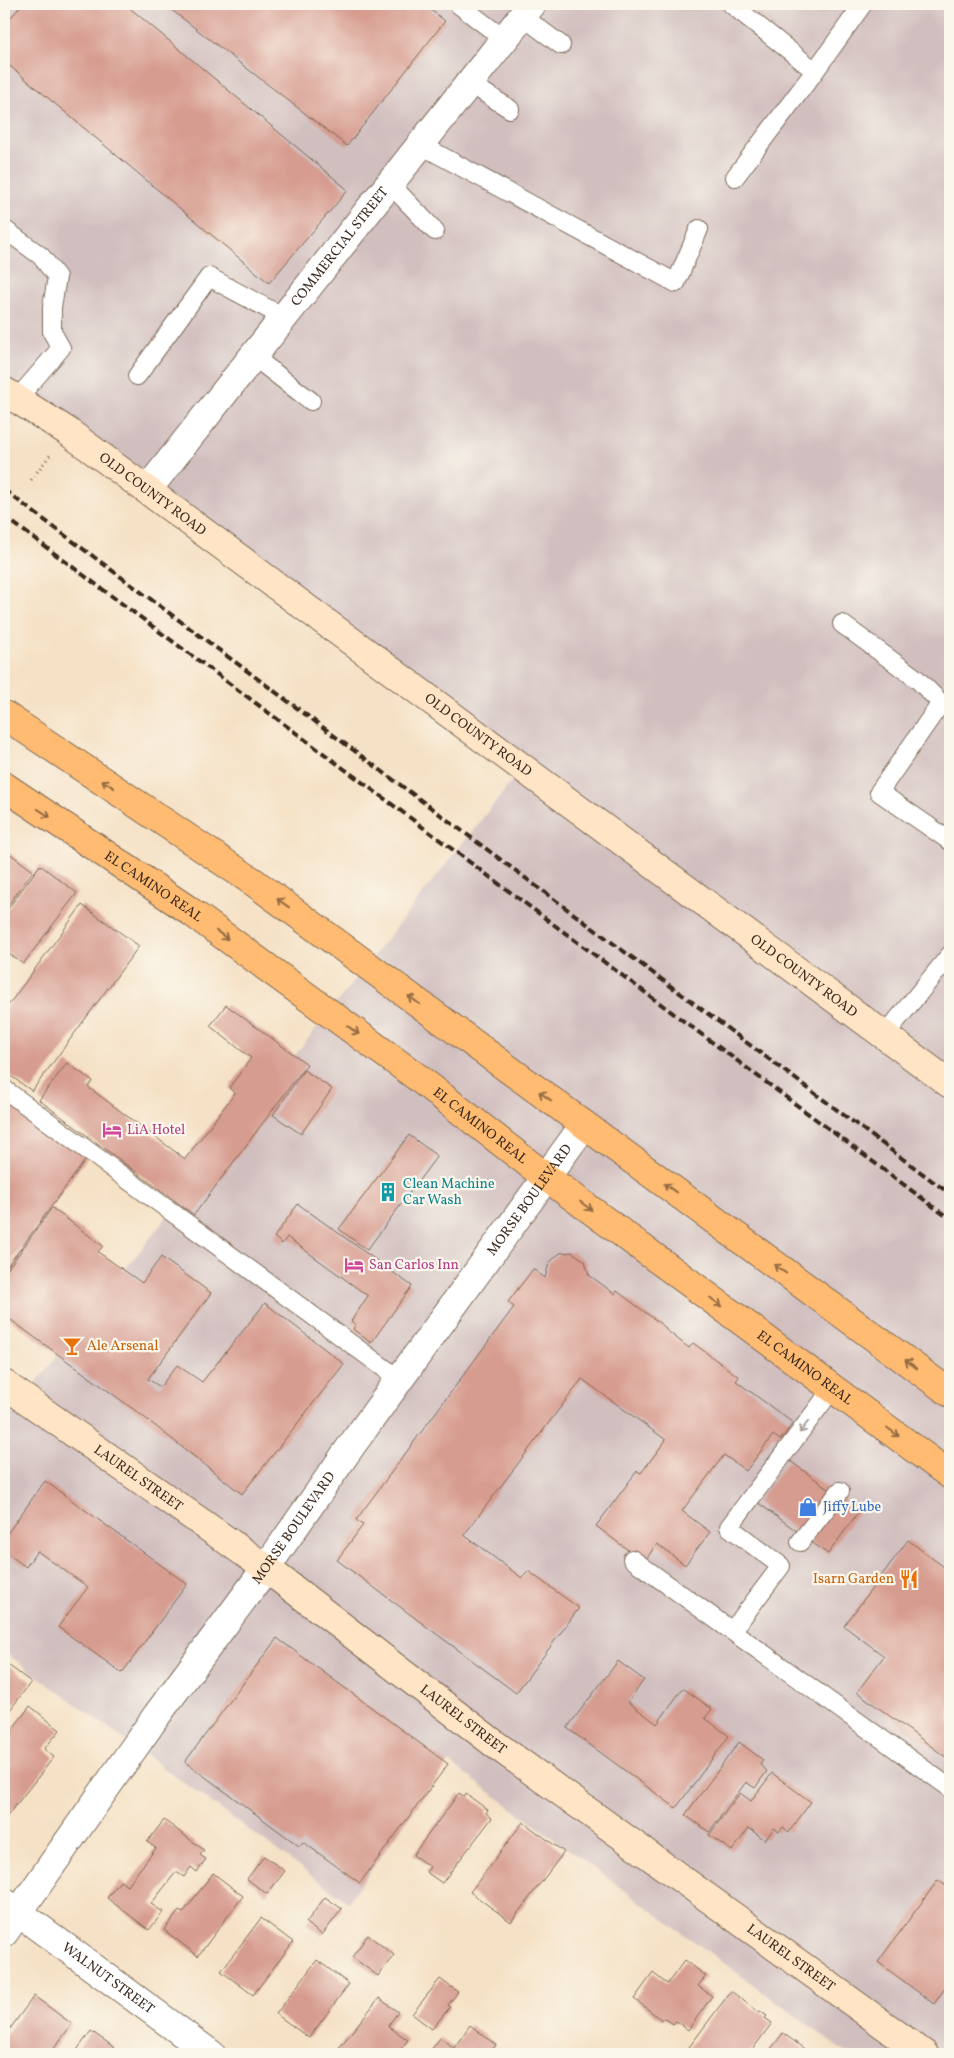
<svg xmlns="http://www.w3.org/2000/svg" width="954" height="2058" font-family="Vollkorn,serif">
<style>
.industrial{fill:#d1bfbf}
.building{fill:#d79c90}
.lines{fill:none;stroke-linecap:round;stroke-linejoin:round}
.lane-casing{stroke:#7c6a58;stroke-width:20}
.street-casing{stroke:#7c6a58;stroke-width:30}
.secondary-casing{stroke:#7c6a58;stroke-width:30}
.primary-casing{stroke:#7c6a58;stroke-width:30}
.path{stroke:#7c6a58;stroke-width:3;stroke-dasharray:1 4;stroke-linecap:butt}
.lane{stroke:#fff;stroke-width:18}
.street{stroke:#fff;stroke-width:28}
.secondary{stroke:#ffe4c6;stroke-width:28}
.primary{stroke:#ffbb71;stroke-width:28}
.rail{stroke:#3b2a1e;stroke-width:4;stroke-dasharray:8 4;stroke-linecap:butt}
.oneway{stroke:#936b43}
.oneway2{stroke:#a79f9a}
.labels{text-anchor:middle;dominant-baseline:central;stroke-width:4.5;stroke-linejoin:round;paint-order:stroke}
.street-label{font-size:14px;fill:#3b2a1e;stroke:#fbf7ec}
.hotel-label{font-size:14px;fill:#b23c85;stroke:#fbf7ec;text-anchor:start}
.culture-label{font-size:14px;fill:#0d838f;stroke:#fbf7ec;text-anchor:start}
.food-label{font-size:14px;fill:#c56008;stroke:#fbf7ec;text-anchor:start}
.shop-label{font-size:14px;fill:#366cbe;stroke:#fbf7ec;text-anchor:start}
</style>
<rect width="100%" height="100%" fill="#fbf7ec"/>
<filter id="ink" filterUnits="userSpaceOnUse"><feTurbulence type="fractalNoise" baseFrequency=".02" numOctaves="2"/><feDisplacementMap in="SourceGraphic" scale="10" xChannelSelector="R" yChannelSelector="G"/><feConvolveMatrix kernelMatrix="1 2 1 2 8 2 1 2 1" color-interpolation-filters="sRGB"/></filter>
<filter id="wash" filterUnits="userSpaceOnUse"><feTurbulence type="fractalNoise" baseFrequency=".0096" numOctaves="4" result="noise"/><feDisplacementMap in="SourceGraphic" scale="20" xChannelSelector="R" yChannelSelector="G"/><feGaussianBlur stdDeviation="1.12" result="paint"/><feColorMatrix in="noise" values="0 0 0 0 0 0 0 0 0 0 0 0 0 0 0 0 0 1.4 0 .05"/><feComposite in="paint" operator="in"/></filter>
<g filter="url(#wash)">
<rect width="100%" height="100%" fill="#f5e1c5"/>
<path class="industrial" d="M 4,4 L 950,4 L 950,2054 L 848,2054 L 449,1762 L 348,1902 L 4,1652 L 4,1423 L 523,767 L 4,391 Z"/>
<g id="blocks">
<path class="building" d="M 22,4 L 125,4 L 348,190 L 269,283 L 4,61 L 4,26 Z
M 164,4 L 423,4 L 445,21 L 347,146 Z
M 4,849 L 33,871 L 4,911 Z
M 40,865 L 77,893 L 23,964 L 4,950 L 4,914 Z
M 82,905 L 139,946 L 32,1091 L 4,1071 L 4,1011 Z
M 226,1005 L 307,1064 L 194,1215 L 39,1100 L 67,1063 L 93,1081 L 88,1087 L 185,1159 L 235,1093 L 229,1088 L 251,1058 L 210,1026 Z
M 304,1070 L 332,1089 L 301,1134 L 273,1115 Z
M 4,1098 L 87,1158 L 4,1271 Z
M 409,1135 L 437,1156 L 367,1250 L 339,1229 Z
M 298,1204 L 412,1286 L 371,1343 L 353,1329 L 356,1325 L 351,1321 L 368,1296 L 287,1237 L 282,1244 L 274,1237 Z
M 52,1208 L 103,1246 L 98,1252 L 142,1283 L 161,1257 L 211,1293 L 148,1379 L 160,1387 L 177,1365 L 202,1382 L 265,1303 L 344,1364 L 242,1494 L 140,1414 L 4,1315 L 4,1274 Z
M 572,1252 L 585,1261 L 589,1275 L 615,1294 L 617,1291 L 666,1328 L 665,1329 L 689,1348 L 693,1343 L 739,1377 L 736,1381 L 793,1423 L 780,1440 L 773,1435 L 746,1471 L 724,1455 L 682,1511 L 710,1532 L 685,1565 L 657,1544 L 644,1562 L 596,1526 L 637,1471 L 641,1473 L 666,1440 L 582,1379 L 464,1535 L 522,1578 L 528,1571 L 579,1608 L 516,1693 L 337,1560 L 363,1525 L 356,1520 L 514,1307 L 508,1302 L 533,1269 L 545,1278 L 549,1263 L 560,1253 Z
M 789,1460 L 859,1511 L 828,1554 L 757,1502 Z
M 45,1481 L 187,1584 L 122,1673 L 58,1627 L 88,1587 L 37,1551 L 26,1567 L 4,1551 L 4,1538 Z
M 908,1540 L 948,1570 L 950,1567 L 950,1753 L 947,1758 L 857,1692 L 884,1656 L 844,1626 Z
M 277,1638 L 448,1764 L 360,1883 L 303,1842 L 299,1846 L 185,1762 Z
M 618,1661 L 644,1680 L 628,1702 L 657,1724 L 683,1688 L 712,1709 L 705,1718 L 729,1736 L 676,1808 L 567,1728 Z
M 4,1662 L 31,1682 L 7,1714 L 4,1711 Z
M 30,1706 L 60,1730 L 44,1749 L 54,1757 L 4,1820 L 4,1740 Z
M 739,1742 L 763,1760 L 760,1765 L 767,1771 L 755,1788 L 746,1782 L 709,1832 L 685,1815 Z
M 772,1773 L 811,1802 L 789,1832 L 783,1827 L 779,1832 L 774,1828 L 765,1840 L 749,1828 L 732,1851 L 709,1835 L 740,1793 L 751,1801 Z
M 459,1793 L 464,1797 L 466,1794 L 488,1810 L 486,1813 L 492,1818 L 442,1883 L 426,1872 L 430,1867 L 413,1855 Z
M 164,1820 L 204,1850 L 200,1855 L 206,1859 L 197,1872 L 191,1867 L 184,1877 L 176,1872 L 151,1904 L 163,1912 L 149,1930 L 107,1898 L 120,1881 L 127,1886 L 156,1848 L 147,1842 Z
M 523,1822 L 564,1852 L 511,1922 L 470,1892 Z
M 264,1856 L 285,1871 L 267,1894 L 247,1879 Z
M 213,1873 L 243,1896 L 198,1956 L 164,1930 L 179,1911 L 183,1913 Z
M 938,1880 L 950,1889 L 950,1959 L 947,1963 L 950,1965 L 950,1981 L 934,2004 L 878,1962 Z
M 325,1897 L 342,1909 L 322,1935 L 306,1923 Z
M 261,1918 L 293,1942 L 253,1995 L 221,1971 Z
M 368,1935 L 394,1955 L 378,1976 L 352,1957 Z
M 317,1960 L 349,1984 L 309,2038 L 276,2014 Z
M 685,1960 L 706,1976 L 698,1986 L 712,1996 L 688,2030 L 676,2021 L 673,2024 L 664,2018 L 662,2020 L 634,1999 L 653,1973 L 667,1984 Z
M 440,1979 L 458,1992 L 448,2005 L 450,2007 L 432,2029 L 412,2014 Z
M 731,1991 L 759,2013 L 760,2011 L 767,2016 L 765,2018 L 772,2023 L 749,2054 L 684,2054 Z
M 34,1996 L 72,2024 L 50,2054 L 4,2054 L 4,2037 Z
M 379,1998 L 398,2012 L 388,2026 L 408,2040 L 397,2054 L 334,2054 Z
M 470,2025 L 496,2045 L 489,2054 L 428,2054 L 440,2038 L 454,2048 Z
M 91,2031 L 115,2048 L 111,2054 L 74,2054 Z
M 783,2033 L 811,2054 L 767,2054 Z"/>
</g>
</g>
<g filter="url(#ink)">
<use href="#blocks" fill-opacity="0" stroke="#7c6a58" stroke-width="1"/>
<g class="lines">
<g class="lane-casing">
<path id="lane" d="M 458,4 L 504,39
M 731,4 L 815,71 L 863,4
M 522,16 L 561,45
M 469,83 L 510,109
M 421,145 L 676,283 L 699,229
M 735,177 L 815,71
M 390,184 L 435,231
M 4,229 L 41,256 L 57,277 L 52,307 L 52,332 L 61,348 L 17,399
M 254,357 L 311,401
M 137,376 L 209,277 L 285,318
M 842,624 L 917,679 L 941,703 L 879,792 L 950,841
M 884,1036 L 950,955
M 4,1089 L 399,1379
M 800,1542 L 840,1491
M 632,1559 L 950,1788
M 732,1631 L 781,1566 L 729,1527 L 833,1388"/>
</g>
<g class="street-casing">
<g id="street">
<path id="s1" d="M 148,489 L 532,4"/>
<path id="s2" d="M 4,1902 L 211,2054"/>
<path id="s3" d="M 4,1933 L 157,1715 L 266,1568 L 349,1449 L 584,1125"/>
</g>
</g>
<g class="secondary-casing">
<g id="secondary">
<path id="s4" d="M 4,391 L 67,431 L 950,1084"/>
<path id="s5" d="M 4,1384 L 266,1568 L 496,1745 L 924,2054"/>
</g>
</g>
<g class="primary-casing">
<g id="primary">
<path d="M 4,715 L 255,883 L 950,1393"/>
<path id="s6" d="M 4,786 L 187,909 L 417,1077 L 546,1177 L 950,1475"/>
</g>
</g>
<path class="path" d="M 31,480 L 50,455"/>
<use href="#lane" class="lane"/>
<use href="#street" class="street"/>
<use href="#secondary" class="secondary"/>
<use href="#primary" class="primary"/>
<path class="rail" d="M 4,490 L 950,1194
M 4,516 L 950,1219"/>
</g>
<defs><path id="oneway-shaft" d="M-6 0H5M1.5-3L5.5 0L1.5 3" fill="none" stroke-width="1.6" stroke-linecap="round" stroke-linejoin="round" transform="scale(1.25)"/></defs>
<g class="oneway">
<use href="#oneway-shaft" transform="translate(108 784) rotate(-146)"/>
<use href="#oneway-shaft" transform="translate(44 813) rotate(34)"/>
<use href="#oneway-shaft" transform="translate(283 903) rotate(-144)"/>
<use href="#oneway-shaft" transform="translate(222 935) rotate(36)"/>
<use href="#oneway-shaft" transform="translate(414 1000) rotate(-144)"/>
<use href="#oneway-shaft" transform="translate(353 1030) rotate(36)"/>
<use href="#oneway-shaft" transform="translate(545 1096) rotate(-144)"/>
<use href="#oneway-shaft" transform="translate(670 1188) rotate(-144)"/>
<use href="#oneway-shaft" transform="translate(586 1206) rotate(37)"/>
<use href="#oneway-shaft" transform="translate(780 1269) rotate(-144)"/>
<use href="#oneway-shaft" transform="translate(716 1302) rotate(37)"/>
<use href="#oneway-shaft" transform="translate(911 1364) rotate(-144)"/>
<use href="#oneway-shaft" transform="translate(893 1432) rotate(37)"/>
</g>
<use class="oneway2" href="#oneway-shaft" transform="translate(804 1427) rotate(127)"/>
</g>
<defs>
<g id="hotel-bare" transform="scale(1.5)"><path d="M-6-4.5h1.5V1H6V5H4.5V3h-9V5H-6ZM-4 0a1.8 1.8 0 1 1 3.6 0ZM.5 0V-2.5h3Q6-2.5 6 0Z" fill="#d1479c" stroke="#fbf7ec" stroke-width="2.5" paint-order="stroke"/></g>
<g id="building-bare" transform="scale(1.5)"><path d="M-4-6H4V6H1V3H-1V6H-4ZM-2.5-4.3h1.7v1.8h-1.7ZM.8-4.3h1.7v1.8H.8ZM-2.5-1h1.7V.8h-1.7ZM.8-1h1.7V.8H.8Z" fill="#0f9aa8" stroke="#fbf7ec" stroke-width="2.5" paint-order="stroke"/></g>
<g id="bar-bare" transform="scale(1.5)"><path d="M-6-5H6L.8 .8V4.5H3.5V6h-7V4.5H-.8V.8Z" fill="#e8710a" stroke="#fbf7ec" stroke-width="2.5" paint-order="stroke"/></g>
<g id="shop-bare" transform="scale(1.5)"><path d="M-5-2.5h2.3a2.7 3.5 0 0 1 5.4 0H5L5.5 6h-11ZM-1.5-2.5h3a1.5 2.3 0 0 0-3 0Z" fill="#3f7fe0" stroke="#fbf7ec" stroke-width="2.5" paint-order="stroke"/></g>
<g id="restaurant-bare" transform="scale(1.5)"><path d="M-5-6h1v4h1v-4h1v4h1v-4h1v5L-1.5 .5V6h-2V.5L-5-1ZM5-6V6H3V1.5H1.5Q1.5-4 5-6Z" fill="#e8710a" stroke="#fbf7ec" stroke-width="2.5" paint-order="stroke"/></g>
</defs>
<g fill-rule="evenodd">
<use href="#hotel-bare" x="112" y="1130"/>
<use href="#building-bare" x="388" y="1192"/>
<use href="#hotel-bare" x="354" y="1265"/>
<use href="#bar-bare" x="72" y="1346"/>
<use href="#shop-bare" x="808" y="1507"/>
<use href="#restaurant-bare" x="909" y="1579"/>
</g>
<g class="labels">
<g class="street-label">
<text stroke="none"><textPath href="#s1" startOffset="309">COMMERCIAL STREET</textPath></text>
<text stroke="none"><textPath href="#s4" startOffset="181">OLD COUNTY ROAD</textPath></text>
<text stroke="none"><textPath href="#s4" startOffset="586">OLD COUNTY ROAD</textPath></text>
<text stroke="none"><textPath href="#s6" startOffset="180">EL CAMINO REAL</textPath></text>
<text stroke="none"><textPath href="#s4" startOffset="991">OLD COUNTY ROAD</textPath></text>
<text stroke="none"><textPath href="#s6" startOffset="585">EL CAMINO REAL</textPath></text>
<text stroke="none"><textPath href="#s3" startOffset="902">MORSE BOULEVARD</textPath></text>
<text stroke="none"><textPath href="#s6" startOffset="990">EL CAMINO REAL</textPath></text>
<text stroke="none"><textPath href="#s5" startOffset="164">LAUREL STREET</textPath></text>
<text stroke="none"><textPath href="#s3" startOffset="498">MORSE BOULEVARD</textPath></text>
<text stroke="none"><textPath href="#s5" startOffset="569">LAUREL STREET</textPath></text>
<text stroke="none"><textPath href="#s5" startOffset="974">LAUREL STREET</textPath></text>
<text stroke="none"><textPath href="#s2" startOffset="129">WALNUT STREET</textPath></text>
</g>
<g class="hotel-label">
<text x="127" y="1130">LiA Hotel</text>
<text x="369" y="1265">San Carlos Inn</text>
</g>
<g class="culture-label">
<text x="403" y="1184">Clean Machine<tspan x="403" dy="16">Car Wash</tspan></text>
</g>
<g class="food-label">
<text x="87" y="1346">Ale Arsenal</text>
<text x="894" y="1579" text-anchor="end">Isarn Garden</text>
</g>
<g class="shop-label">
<text x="823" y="1507">Jiffy Lube</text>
</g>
</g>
<rect width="954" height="2058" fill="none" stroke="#fbf7ec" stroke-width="20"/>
</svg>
